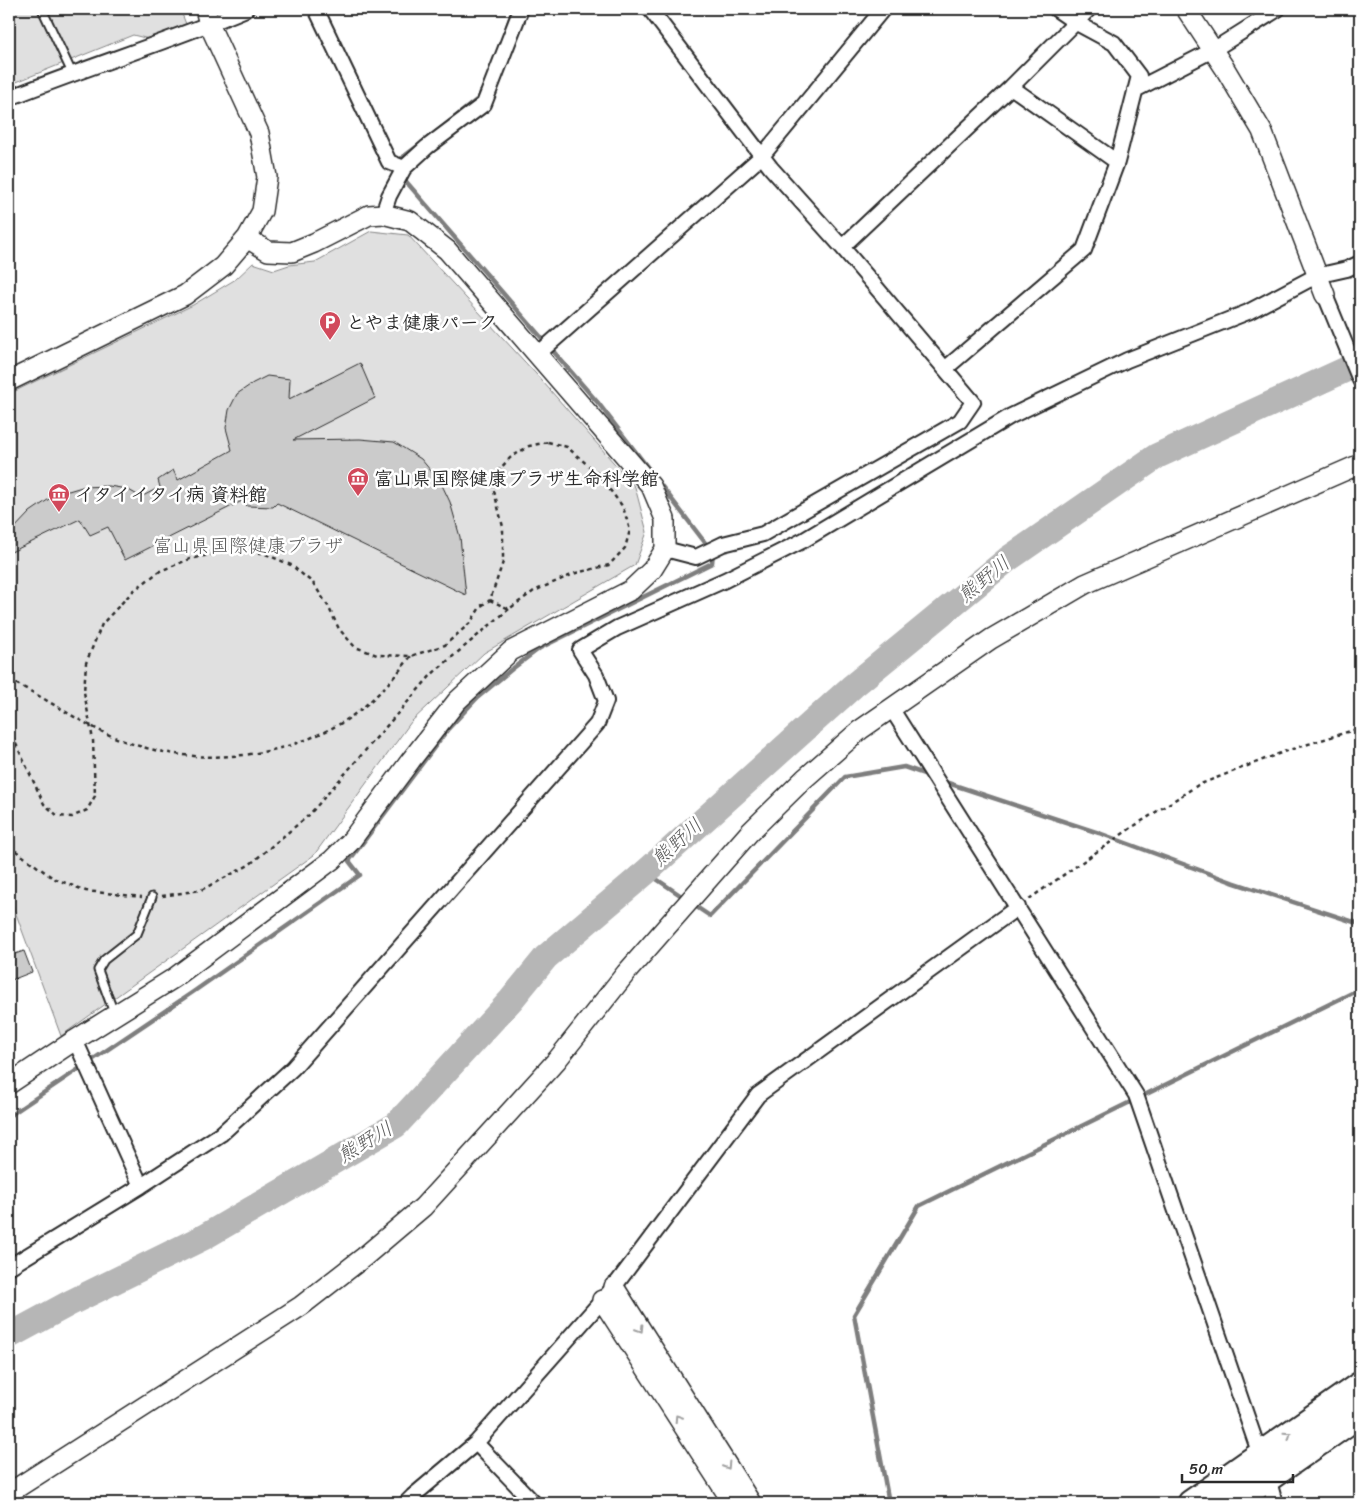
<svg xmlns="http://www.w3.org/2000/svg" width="1369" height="1512" font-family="Sriracha,'Klee One',sans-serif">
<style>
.green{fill:#e0e0e0;stroke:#868686}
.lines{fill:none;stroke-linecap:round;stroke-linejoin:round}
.stream{stroke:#7e7e7e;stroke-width:4.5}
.river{stroke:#b6b6b6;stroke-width:26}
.building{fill:#cbcbcb;stroke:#2b2b2b}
.lane-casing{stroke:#2b2b2b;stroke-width:11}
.street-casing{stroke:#2b2b2b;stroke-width:18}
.secondary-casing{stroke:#2b2b2b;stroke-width:22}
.highway-casing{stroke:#2b2b2b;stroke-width:29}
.path{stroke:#2b2b2b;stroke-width:2.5;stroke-dasharray:4 4;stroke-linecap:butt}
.lane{stroke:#fff;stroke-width:7}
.street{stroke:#fff;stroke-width:14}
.secondary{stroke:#fff;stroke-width:19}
.highway{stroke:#fff;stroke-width:25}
.oneway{stroke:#a0a0a0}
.labels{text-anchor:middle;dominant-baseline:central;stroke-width:5;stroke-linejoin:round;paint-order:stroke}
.poi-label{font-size:19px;font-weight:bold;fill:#2b2b2b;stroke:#fff;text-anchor:start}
.park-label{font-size:19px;fill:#585858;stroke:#fff}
.water-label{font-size:20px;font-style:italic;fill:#5c5c5c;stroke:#fff}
</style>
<rect width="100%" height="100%" fill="#fff"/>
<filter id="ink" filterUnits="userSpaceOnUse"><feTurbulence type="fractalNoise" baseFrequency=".02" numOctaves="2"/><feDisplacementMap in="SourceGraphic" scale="10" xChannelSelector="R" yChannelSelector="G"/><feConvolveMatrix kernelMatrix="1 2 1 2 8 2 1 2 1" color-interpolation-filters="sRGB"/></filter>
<g filter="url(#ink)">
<path class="green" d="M 9,9 L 180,9 L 186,24 L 149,39 L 133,35 L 9,85 Z
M 371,231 L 408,235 L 536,374 L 635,487 L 647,532 L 635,565 L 484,653 L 411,722 L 314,855 L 61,1036 L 9,895 L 9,394 L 193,305 L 236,279 L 253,263 L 274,270 L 289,265 L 315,262 Z"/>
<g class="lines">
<path class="stream" d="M 507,27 L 513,9
M 435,133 L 479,98 L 481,92
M 400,163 L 399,160 L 423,142
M 403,178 L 599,404 L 652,473
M 942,781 L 1099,833 L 1232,882 L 1360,924
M 646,872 L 686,899
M 692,904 L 710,916 L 845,777 L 904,767 L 930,776
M 9,1116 L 193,992 L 360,875 L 349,861 L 448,729 L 477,698 L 512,669 L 540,648 L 712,563 L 713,553 L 657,480
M 889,1503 L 854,1315 L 919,1206 L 1360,989"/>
<path class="river" d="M 9,1336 L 70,1303 L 204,1237 L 396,1125 L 511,1000 L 546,957 L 646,872 L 853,686 L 1008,559 L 1157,456 L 1360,363"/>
</g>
<path class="building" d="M 360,363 L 375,398 L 293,440 L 360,439 L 394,442 L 421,459 L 441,483 L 450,502 L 460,537 L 466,595 L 277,503 L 273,507 L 247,506 L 242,501 L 125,560 L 108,527 L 90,535 L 80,519 L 9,553 L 9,541 L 12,531 L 30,512 L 55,495 L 82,487 L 109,486 L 127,489 L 141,497 L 160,487 L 158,480 L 173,470 L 178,480 L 232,450 L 226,428 L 229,410 L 237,394 L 253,383 L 267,376 L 290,379 L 289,399 Z
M 24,951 L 32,972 L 9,981 L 9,956 Z"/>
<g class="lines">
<g class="lane-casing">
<path id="lane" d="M 42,9 L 72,73
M 114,1013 L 98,970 L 104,960 L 137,934 L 152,897"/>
</g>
<g class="street-casing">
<path id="street" d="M 316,9 L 389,162 L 404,168 L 389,196 L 383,214
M 650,9 L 771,168 L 842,247 L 973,402 L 960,421 L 763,534 L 723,544 L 696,557 L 665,549
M 1056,9 L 1075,22 L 1114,43 L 1139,76 L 1117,162
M 1135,90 L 1213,50 L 1278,9
M 9,98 C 87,67 168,42 246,9
M 404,168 L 427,147 L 484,104 L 521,9
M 842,247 L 1011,87 L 1089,9
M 1325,295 L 1360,380
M 538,354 L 762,156 L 883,9
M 945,369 L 1084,250 L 1117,162 L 1011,87
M 891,708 L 1136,1095 L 1268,1478 L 1275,1503
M 75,1040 L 141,1186
M 9,1267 L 141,1186 L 221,1134 L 293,1068 L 597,724 L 606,701 L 596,675 L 580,650 L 617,628 L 725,580 L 804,540 L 1011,416 L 1127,360 L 1248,312 L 1316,276 L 1347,269 L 1360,263
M 476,1443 L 534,1503
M 406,1503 L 413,1496 L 476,1443 L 614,1287 L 758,1095 L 1018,907"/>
</g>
<g class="secondary-casing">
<path id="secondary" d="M 1186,9 L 1224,67 L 1262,131 L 1325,295
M 9,381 L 185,295 L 223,266 L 247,238 L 262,211 L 267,177 L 259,133 L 209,24 L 205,9
M 9,1084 L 75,1040 L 174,978 L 332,860 L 350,842 L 411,760 L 457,701 L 511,651 L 631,590 L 652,570 L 665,549 L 665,519 L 651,486 L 447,250 L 410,221 L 383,214 L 369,215 L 314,243 L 292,252 L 268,251 L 247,238
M 614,1287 L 751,1503
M 602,1300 L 733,1503
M 9,1493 L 301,1306 L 364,1257 L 423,1207 L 557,1060 L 626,973 L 749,833 L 804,779 L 860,730 L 991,639 L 1085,584 L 1360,464"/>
</g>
<g class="highway-casing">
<path id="highway" d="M 1191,1503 L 1360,1385
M 1233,1503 L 1360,1414"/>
</g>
<path class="path" d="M 548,442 L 567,447 L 597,473 L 623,507 L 630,530 L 625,548 L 609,565 L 576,573 L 534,591 L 509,609 L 490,600 L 503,562 L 503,527 L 493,487 L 497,472 L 510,458 L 529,446 Z
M 9,680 C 49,699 84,727 127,742 C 197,767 278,760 343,722 C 370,705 392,681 411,656
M 9,729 L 44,804 L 58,816 L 72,817 L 87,810 L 95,796 L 93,740 L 84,692 L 86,663 L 102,624 L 133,591 L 160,571 L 190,559 L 228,551 L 263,553 L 291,565 L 313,583 L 328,606 L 339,629 L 355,647 L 377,655 L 411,656 L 445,645 L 470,623 L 481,606 L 490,600
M 9,846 L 53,878 L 86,891 L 142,897
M 162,896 L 201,890 L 249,865 L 309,815 L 432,674 L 509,609
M 1029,899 L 1131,828 L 1198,785 L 1286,751 L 1360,728"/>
<use href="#lane" class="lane"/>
<use href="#street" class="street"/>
<use href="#secondary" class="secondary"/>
<use href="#highway" class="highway"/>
</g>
<defs><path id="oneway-chevron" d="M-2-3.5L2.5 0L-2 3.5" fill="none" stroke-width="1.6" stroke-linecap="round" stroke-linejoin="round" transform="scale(1.25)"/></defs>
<g class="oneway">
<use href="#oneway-chevron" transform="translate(640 1329) rotate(58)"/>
<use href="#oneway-chevron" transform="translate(678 1418) rotate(-123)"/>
<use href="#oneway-chevron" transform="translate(1288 1435) rotate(-35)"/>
<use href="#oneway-chevron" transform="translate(727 1466) rotate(58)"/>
</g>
</g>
<defs>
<g id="parking-pin" transform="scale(1.125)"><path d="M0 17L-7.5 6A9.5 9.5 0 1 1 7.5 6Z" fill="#d1495b" stroke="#fff"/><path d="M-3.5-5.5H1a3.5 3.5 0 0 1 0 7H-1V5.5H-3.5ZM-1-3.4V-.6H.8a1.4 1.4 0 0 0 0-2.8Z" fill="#fff"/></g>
<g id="museum-pin" transform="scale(1.125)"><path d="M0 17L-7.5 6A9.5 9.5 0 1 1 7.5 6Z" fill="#d1495b" stroke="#fff"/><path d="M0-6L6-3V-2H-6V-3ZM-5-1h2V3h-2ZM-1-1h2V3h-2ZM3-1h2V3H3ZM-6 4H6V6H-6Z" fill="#fff"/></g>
</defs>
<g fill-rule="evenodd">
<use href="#parking-pin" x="330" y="322"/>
<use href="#museum-pin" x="358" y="478"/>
<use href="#museum-pin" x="59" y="494"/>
</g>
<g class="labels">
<g class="poi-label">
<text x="346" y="322">とやま健康パーク</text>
<text x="374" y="478">富山県国際健康プラザ生命科学館</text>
<text x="75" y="494">イタイイタイ病 資料館</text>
</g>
<g class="park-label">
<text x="248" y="545">富山県国際健康プラザ</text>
</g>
<g class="water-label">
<text transform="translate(984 579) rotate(-39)">熊野川</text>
<text transform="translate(677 842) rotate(-42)">熊野川</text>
<text transform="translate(365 1142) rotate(-31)">熊野川</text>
</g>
</g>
<rect width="1369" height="1512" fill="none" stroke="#fff" stroke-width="30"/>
<rect x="15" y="15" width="1339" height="1482" fill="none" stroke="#2b2b2b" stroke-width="2" filter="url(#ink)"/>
<path d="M1182 1474v8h111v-8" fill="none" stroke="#2b2b2b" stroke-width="2.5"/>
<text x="1189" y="1474" font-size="15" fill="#2b2b2b" stroke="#ffffff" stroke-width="4" paint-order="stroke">50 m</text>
</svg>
